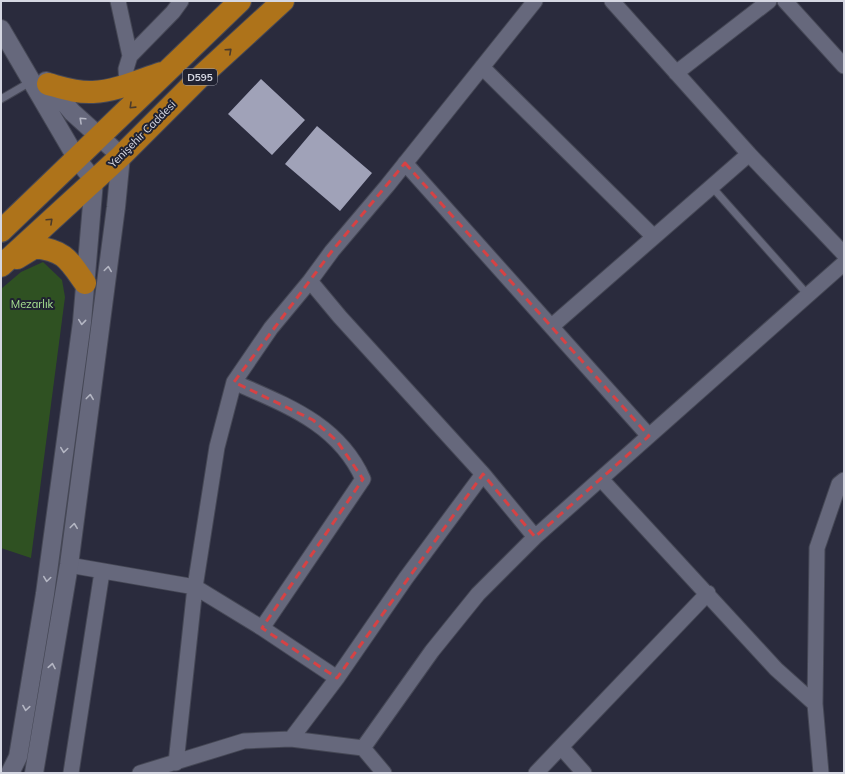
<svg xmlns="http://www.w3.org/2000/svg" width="845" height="774" font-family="Mulish,sans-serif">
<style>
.green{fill:#2f5122}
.building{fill:#a0a2b8}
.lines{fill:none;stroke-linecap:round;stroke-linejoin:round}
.service-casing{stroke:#454755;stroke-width:9}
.minor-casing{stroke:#454755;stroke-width:17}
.tertiary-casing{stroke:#454755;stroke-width:20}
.trunk-casing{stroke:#454755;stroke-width:24}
.service{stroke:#66687c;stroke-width:7}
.minor{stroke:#66687c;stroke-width:15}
.tertiary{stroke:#66687c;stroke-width:18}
.trunk{stroke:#ae731a;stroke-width:22}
.oneway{stroke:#4b3a2b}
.oneway2{stroke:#b4b6c3}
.marked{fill:none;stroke:#d64244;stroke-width:3;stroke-dasharray:8 5;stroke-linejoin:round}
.labels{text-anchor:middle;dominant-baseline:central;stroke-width:4;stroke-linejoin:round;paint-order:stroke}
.shield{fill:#202232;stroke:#9fa1ad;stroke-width:1}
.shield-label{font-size:10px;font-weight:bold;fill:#d5d7e2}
.street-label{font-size:11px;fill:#d5d7e2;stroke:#202232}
.park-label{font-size:11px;fill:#a9e592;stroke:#202232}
</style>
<rect width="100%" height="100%" fill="#2a2b3d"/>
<path class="green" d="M 43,262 L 62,280 L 65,297 L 31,558 L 1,548 L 1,289 L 21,272 Z"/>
<path class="building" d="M 261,79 L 305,120 L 272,155 L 228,114 Z
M 317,126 L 372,173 L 340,211 L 285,164 Z"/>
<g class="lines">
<g class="service-casing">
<path id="service" d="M 1,99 L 32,81
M 712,187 L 808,295"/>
</g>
<g class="minor-casing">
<path id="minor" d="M 118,1 L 130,56
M 612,1 L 749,154 L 844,254
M 785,1 L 844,66
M 482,67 L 654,237
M 676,73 L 769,1
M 127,85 L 126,69 L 130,56 L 173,12 L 181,1
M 405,163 L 649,436
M 310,281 L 340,317 L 483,474 L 535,537
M 552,326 L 749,154
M 234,382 C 285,405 338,423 363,479 L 262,628
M 601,479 L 776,669 L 815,704
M 69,565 L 195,587 L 262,628 L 337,678
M 291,739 L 337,678 L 406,578 L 483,474
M 561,747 L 584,773
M 363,748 L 432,651 L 478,594 L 535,537 L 844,263
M 176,763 L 195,587 L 217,447 L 234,382 L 271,328 L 310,281 L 332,251 L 387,186 L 535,1
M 71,773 L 102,572
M 140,773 L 244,741 L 291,739 L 363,748 L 384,773
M 536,773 L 708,593
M 821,773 L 815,704 L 817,548 L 839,484 L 844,480"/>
</g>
<g class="tertiary-casing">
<path id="tertiary" d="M 1,29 L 77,159 L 94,181 L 82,322 L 45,594 L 18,757 L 10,773
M 34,773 L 69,565 L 116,207 L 121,156 L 72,112 L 46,81"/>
</g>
<g class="trunk-casing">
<path id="trunk" d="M 48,84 C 63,88 77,93 93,92 C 116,91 140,80 162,73
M 1,231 L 240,1
M 17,258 L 35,247 C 65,251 68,259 85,283
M 1,266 L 121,156 L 198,79 L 283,1"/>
</g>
<use href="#service" class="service"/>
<use href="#minor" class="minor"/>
<use href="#tertiary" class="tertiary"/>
<use href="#trunk" class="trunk"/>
</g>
<defs><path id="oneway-chevron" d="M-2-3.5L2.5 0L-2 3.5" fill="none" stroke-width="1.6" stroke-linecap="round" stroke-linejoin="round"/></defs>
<g class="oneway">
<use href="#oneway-chevron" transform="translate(229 51) rotate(-42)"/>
<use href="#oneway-chevron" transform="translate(132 106) rotate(136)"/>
<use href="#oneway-chevron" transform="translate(50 221) rotate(-43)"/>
</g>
<g class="oneway2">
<use href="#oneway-chevron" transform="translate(82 120) rotate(-137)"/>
<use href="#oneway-chevron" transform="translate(108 269) rotate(-82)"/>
<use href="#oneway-chevron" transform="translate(82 322) rotate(96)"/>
<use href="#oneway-chevron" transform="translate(90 397) rotate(-83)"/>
<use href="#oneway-chevron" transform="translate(64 450) rotate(98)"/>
<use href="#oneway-chevron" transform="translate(74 526) rotate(-83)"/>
<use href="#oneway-chevron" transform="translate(47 579) rotate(98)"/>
<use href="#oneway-chevron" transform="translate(52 666) rotate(-80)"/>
<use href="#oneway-chevron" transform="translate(26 708) rotate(99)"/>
</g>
<path class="marked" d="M 405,163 L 649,436 L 535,537 L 483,474 L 337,678 L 262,628 L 363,479 L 337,441 L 313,420 L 234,382 L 332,251 Z"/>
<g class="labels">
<rect class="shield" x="183" y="69" width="34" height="16" rx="3"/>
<g class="shield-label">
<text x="200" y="77">D595</text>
</g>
<g class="street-label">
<text transform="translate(142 134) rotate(-45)">Yenişehir Caddesi</text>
</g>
<g class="park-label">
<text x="32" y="304">Mezarlık</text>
</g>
</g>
<rect width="845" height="774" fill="none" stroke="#d5d7e2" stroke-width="4"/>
</svg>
